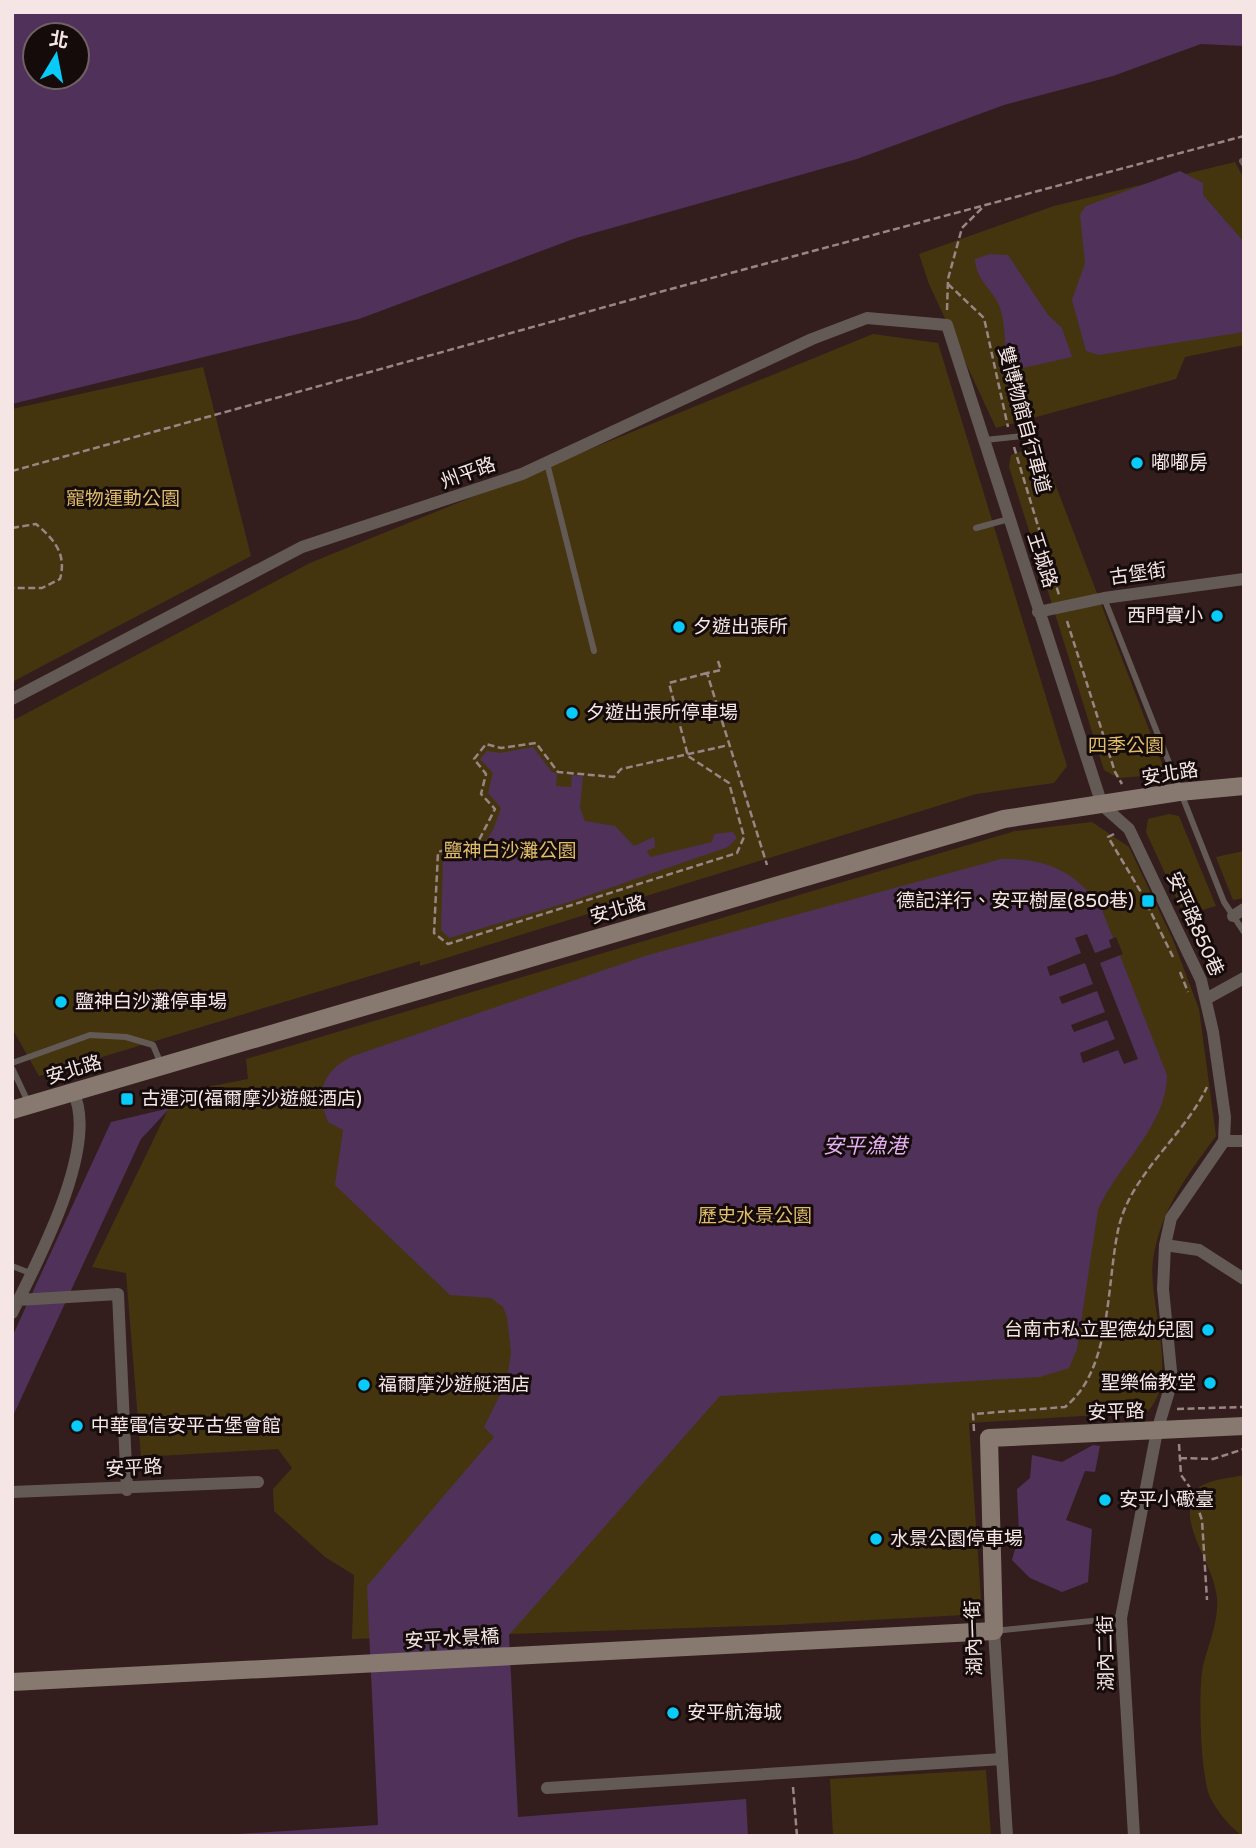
<svg xmlns="http://www.w3.org/2000/svg" width="1256" height="1848" font-family="'Varela Round','Noto Sans TC',sans-serif">
<style>
.green{fill:#45350f}
.water{fill:#503159;fill-rule:evenodd}
.pier{fill:#331e1d}
.lines{fill:none;stroke-linecap:round;stroke-linejoin:round}
.path{stroke:#988685;stroke-width:2.5;stroke-dasharray:7 3.5;stroke-linecap:butt}
.lane{stroke:#635a55;stroke-width:6}
.street{stroke:#635a55;stroke-width:12}
.secondary{stroke:#877970;stroke-width:18}
.poi-dot{fill:#08cbfa;stroke:#140b0a;stroke-width:2.5}
.labels{text-anchor:middle;dominant-baseline:central;stroke-width:6;stroke-linejoin:round;paint-order:stroke}
.street-label{font-size:19px;fill:#f5e6e5;stroke:#140b0a}
.poi-label{font-size:19px;fill:#f5e6e5;stroke:#140b0a;text-anchor:start}
.park-label{font-size:19px;fill:#e0bd6c;stroke:#140b0a}
.water-label{font-size:21px;font-style:italic;fill:#e4b0f3;stroke:#140b0a}
</style>
<rect width="100%" height="100%" fill="#331e1d"/>
<path class="green" d="M 1235,162 L 1244,179 L 1244,345 L 1185,357 L 1176,379 L 996,428 L 929,284 L 919,254 L 1054,206 Z
M 873,334 L 938,343 L 1067,766 L 1054,783 L 976,794 L 420,966 L 420,961 L 39,1076 L 12,1028 L 12,721 L 310,563 Z
M 203,367 L 251,556 L 12,682 L 12,409 Z
M 1031,448 L 1043,452 L 1163,766 L 1159,775 L 1118,778 L 1104,770 L 1009,467 L 1011,455 Z
M 1169,814 L 1179,816 L 1216,906 L 1188,914 L 1181,908 L 1146,832 L 1148,819 Z
M 1092,822 L 1129,847 L 1173,940 L 1199,1009 L 1216,1136 C 1187,1175 1160,1211 1153,1260 C 1147,1303 1181,1379 1147,1412 L 969,1423 L 982,1614 L 779,1625 L 352,1639 L 354,1575 L 325,1557 L 274,1511 L 273,1489 L 292,1468 L 278,1449 L 141,1457 L 126,1273 L 92,1267 L 176,1093 L 248,1079 L 246,1059 L 1015,831 Z
M 1244,851 L 1244,898 L 1233,900 L 1216,857 Z
M 1244,1475 L 1244,1836 L 1242,1836 C 1229,1825 1219,1814 1211,1799 C 1200,1779 1198,1690 1203,1666 C 1208,1645 1219,1621 1217,1598 C 1214,1564 1181,1530 1192,1497 C 1198,1479 1228,1479 1244,1475 Z
M 986,1770 L 991,1836 L 833,1836 L 830,1779 Z"/>
<path class="water" d="M 12,12 L 1244,12 L 1244,46 L 1201,44 L 1113,76 L 1004,105 L 857,159 L 576,238 L 359,319 L 12,404 ZM 77,35 L 77,77 L 35,77 L 35,35 Z
M 1180,171 L 1203,183 L 1203,195 L 1244,242 L 1244,332 L 1099,355 L 1086,351 L 1072,300 L 1085,263 L 1080,214 L 1086,206 Z
M 990,254 L 1008,255 L 1048,315 L 1062,328 L 1072,357 L 1018,369 L 1005,364 C 1006,348 1005,316 998,303 C 989,286 976,279 975,259 Z
M 533,747 L 552,772 L 557,773 L 556,786 L 571,787 L 572,775 L 583,776 L 580,808 L 585,821 L 615,826 L 634,846 L 654,837 L 655,847 L 647,851 L 650,857 L 712,842 L 714,834 L 733,832 L 737,838 L 728,847 L 569,902 L 449,938 L 441,930 L 443,859 L 481,847 L 493,830 L 501,808 L 488,793 L 493,773 L 480,759 L 487,751 L 500,753 Z
M 1001,859 C 1046,858 1077,871 1102,910 L 1167,1075 C 1167,1126 1117,1165 1098,1210 L 1077,1349 L 1069,1368 L 1040,1377 L 720,1396 L 509,1635 L 518,1817 L 746,1799 L 748,1836 L 206,1836 L 378,1825 L 367,1586 L 494,1437 L 484,1427 L 507,1381 L 511,1352 L 507,1317 L 503,1307 L 491,1298 L 450,1295 L 335,1185 L 343,1130 L 328,1122 C 315,1093 323,1070 353,1056 L 648,955 Z
M 170,1108 L 141,1139 L 12,1418 L 12,1337 L 111,1122 Z
M 1093,1445 L 1100,1446 L 1095,1472 L 1085,1471 L 1066,1520 L 1092,1529 L 1088,1582 L 1062,1592 L 1030,1578 L 1012,1560 L 1019,1534 L 1017,1489 L 1030,1478 L 1032,1455 L 1062,1462 Z"/>
<path class="pier" d="M 1087,934 L 1095,953 L 1111,947 L 1109,940 L 1116,937 L 1123,954 L 1100,963 L 1138,1059 L 1124,1064 L 1118,1050 L 1083,1063 L 1080,1053 L 1115,1039 L 1107,1020 L 1074,1032 L 1071,1025 L 1105,1012 L 1097,991 L 1062,1004 L 1059,997 L 1093,984 L 1085,963 L 1050,976 L 1047,967 L 1081,953 L 1075,938 Z"/>
<g class="lines">
<path class="path" d="M 948,284 L 984,318 L 1008,427
M 947,310 L 948,279 L 962,228 L 982,208
M 1014,447 L 1059,595
M 12,471 L 652,294 L 1244,136
M 12,528 L 36,524 C 54,539 67,554 60,579 L 42,588 L 12,588
M 1067,621 L 1115,772 L 1122,784
M 718,661 L 721,670 L 707,673 L 767,865
M 707,673 L 669,683 L 688,756 L 729,783 L 744,837 L 737,853 L 448,944 L 434,933 L 438,852 L 479,840 L 495,809 L 481,794 L 486,774 L 474,759 L 486,744 L 501,748 L 536,743 L 558,772 L 614,777 L 621,769 L 729,745
M 1114,834 L 1108,837 L 1141,892 L 1173,957
M 1180,972 L 1188,992
M 1177,1409 L 1244,1407
M 974,1431 L 973,1414 L 1065,1407 C 1113,1369 1106,1281 1119,1226 C 1132,1173 1184,1136 1207,1087
M 1179,1444 L 1181,1475 L 1191,1489 L 1202,1520 L 1207,1600
M 1180,1458 L 1213,1459 L 1244,1449
M 793,1787 L 797,1836"/>
<path class="lane" d="M 1242,161 L 1244,164
M 985,440 L 1033,435
M 547,463 L 594,651
M 976,528 L 1009,519
M 1104,598 L 1224,902 L 1244,932
M 12,1063 L 90,1035 L 126,1037 L 153,1045 L 161,1064
M 12,1068 L 29,1104
M 12,1266 L 30,1273
M 994,1631 L 1121,1618"/>
<path class="street" d="M 1038,612 L 1104,598 L 1244,579
M 12,699 L 302,547 L 522,474 L 812,339 L 867,318 L 947,325 L 1102,805 L 1129,829 L 1201,980 L 1213,1032 L 1225,1117 L 1224,1141 L 1171,1218 L 1165,1245 L 1163,1289 L 1172,1381 L 1157,1431 L 1121,1618 L 1134,1836
M 1233,916 L 1244,909
M 1206,999 L 1244,978
M 1224,1141 L 1244,1141
M 1165,1245 L 1199,1250 L 1244,1279
M 18,1300 L 118,1294 L 127,1490
M 12,1313 C 38,1261 100,1145 73,1092
M 12,1492 L 258,1482
M 994,1631 L 1007,1836
M 547,1788 L 1002,1759"/>
<path class="secondary" d="M 12,1110 L 1004,819 L 1179,792 L 1244,786
M 12,1682 L 994,1631 L 989,1438 L 1244,1426"/>
</g>
<g class="poi-dot">
<circle cx="1137" cy="463" r="7"/>
<circle cx="1217" cy="616" r="7"/>
<circle cx="679" cy="627" r="7"/>
<circle cx="572" cy="713" r="7"/>
<rect x="1141" y="894" width="14" height="14" rx="3.5"/>
<circle cx="61" cy="1002" r="7"/>
<rect x="120" y="1092" width="14" height="14" rx="3.5"/>
<circle cx="1208" cy="1330" r="7"/>
<circle cx="1210" cy="1383" r="7"/>
<circle cx="364" cy="1385" r="7"/>
<circle cx="77" cy="1426" r="7"/>
<circle cx="1105" cy="1500" r="7"/>
<circle cx="876" cy="1539" r="7"/>
<circle cx="673" cy="1713" r="7"/>
</g>
<g class="labels">
<g class="street-label">
<text transform="translate(1024 420) rotate(75)">雙博物館自行車道</text>
<text transform="translate(468 473) rotate(-20)">州平路</text>
<text transform="translate(1042 560) rotate(72)">王城路</text>
<text transform="translate(1138 574) rotate(-8)">古堡街</text>
<text transform="translate(1170 774) rotate(-9)">安北路</text>
<text transform="translate(618 910) rotate(-16)">安北路</text>
<text transform="translate(1195 924) rotate(66)">安平路850巷</text>
<text transform="translate(74 1070) rotate(-17)">安北路</text>
<text transform="translate(1116 1412) rotate(-2)">安平路</text>
<text transform="translate(134 1468) rotate(-3)">安平路</text>
<text transform="translate(974 1638) rotate(-92)">湖內一街</text>
<text transform="translate(452 1639) rotate(-3)">安平水景橋</text>
<text transform="translate(1106 1653) rotate(-91)">湖內二街</text>
</g>
<g class="poi-label">
<text x="1151" y="463">嘟嘟房</text>
<text x="1203" y="616" text-anchor="end">西門實小</text>
<text x="693" y="627">夕遊出張所</text>
<text x="586" y="713">夕遊出張所停車場</text>
<text x="1134" y="901" text-anchor="end">德記洋行、安平樹屋(850巷)</text>
<text x="75" y="1002">鹽神白沙灘停車場</text>
<text x="141" y="1099">古運河(福爾摩沙遊艇酒店)</text>
<text x="1194" y="1330" text-anchor="end">台南市私立聖德幼兒園</text>
<text x="1196" y="1383" text-anchor="end">聖樂倫教堂</text>
<text x="378" y="1385">福爾摩沙遊艇酒店</text>
<text x="91" y="1426">中華電信安平古堡會館</text>
<text x="1119" y="1500">安平小礮臺</text>
<text x="890" y="1539">水景公園停車場</text>
<text x="687" y="1713">安平航海城</text>
</g>
<g class="park-label">
<text x="123" y="499">寵物運動公園</text>
<text x="1126" y="746">四季公園</text>
<text x="510" y="851">鹽神白沙灘公園</text>
<text x="755" y="1216">歷史水景公園</text>
</g>
<g class="water-label">
<text x="865" y="1146">安平漁港</text>
</g>
</g>
<rect width="1256" height="1848" fill="none" stroke="#f5e6e5" stroke-width="28"/>
<g transform="translate(56 56) rotate(10)"><circle r="33" fill="#140b0a" stroke="#6e6362" stroke-width="2"/>
<path d="M0-5L12 26L0 18L-12 26Z" fill="#08cbfa"/>
<text y="-10" font-size="19" font-weight="bold" text-anchor="middle" fill="#f5e6e5">北</text>
</g>
</svg>
